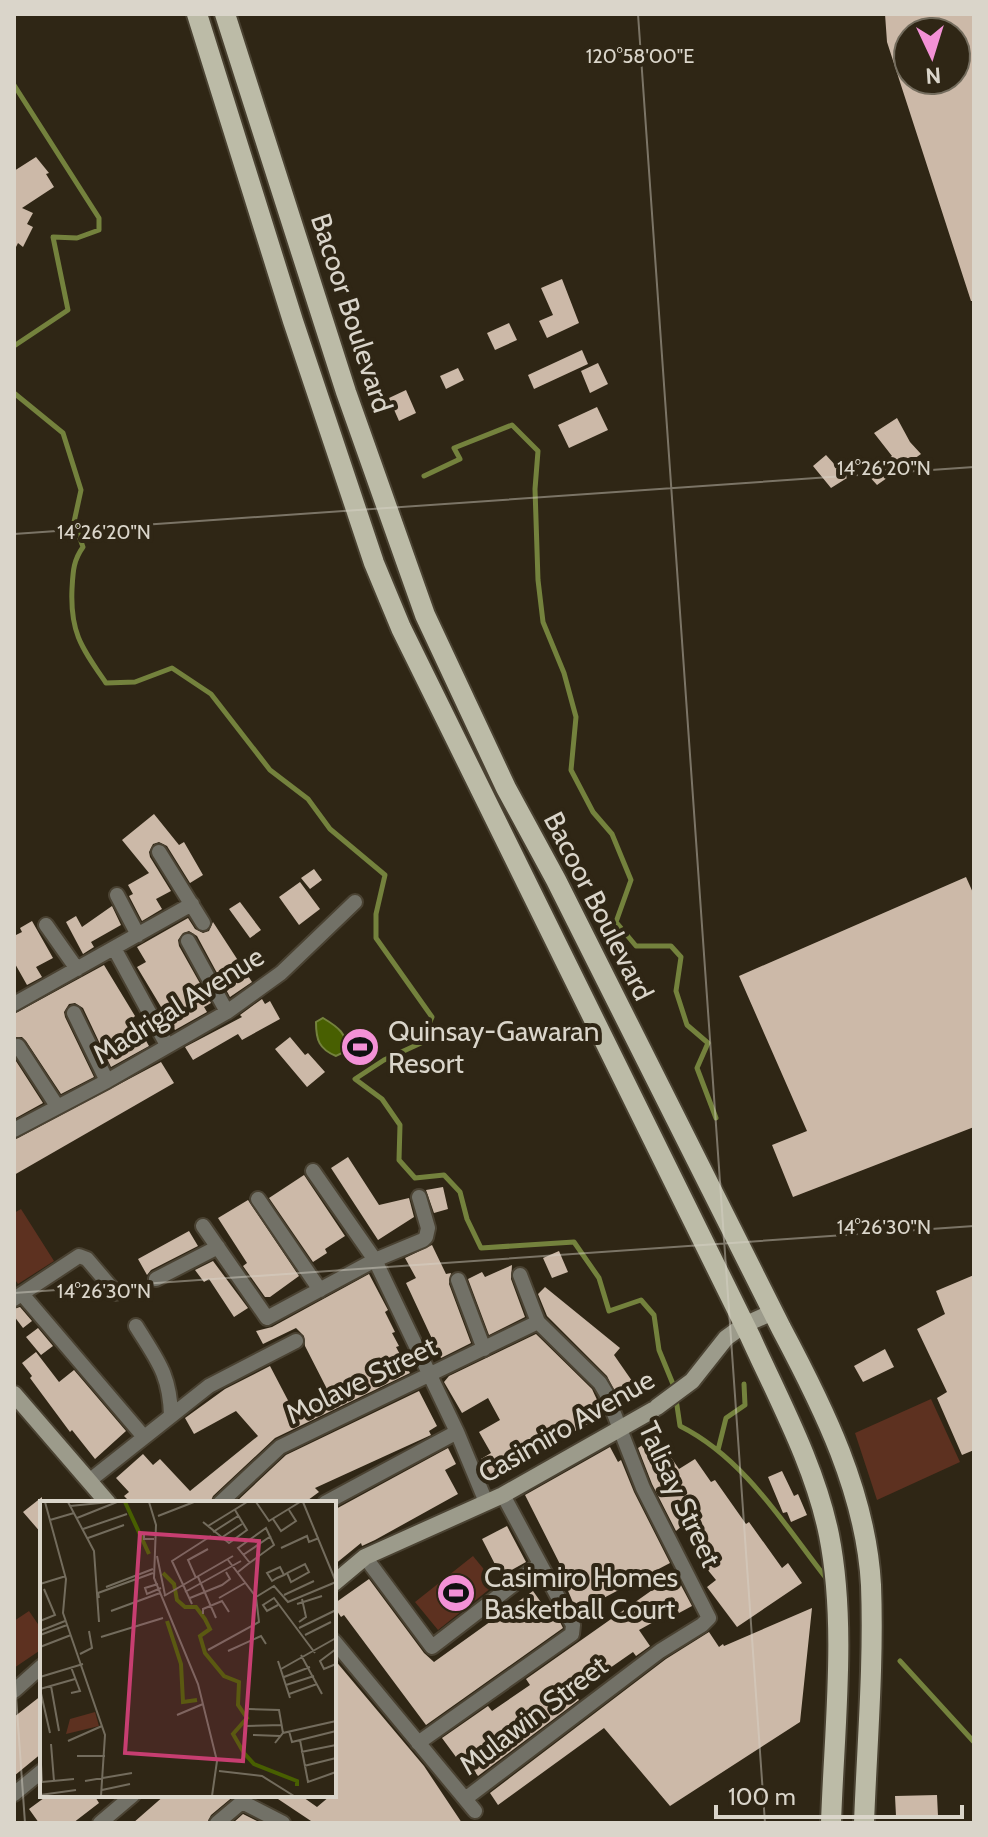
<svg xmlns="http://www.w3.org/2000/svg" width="988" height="1837" font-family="Cabin,sans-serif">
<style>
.green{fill:#5d3120}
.water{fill:#485f01;stroke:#74823d;stroke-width:2}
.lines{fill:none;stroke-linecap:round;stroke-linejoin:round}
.stream{stroke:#74823d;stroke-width:5}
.building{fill:#ccb9a8;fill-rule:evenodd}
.street-casing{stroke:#4a4232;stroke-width:18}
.secondary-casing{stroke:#4a4232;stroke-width:20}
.primary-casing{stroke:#4a4232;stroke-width:24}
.street{stroke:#727167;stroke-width:14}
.secondary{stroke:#9c9b8b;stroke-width:16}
.primary{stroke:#bcbba7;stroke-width:20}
.ticks{fill:none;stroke:#dad5ca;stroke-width:2;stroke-opacity:0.45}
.labels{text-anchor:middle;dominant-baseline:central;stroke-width:8;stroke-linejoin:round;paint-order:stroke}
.street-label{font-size:28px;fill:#dad5ca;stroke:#2f2615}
.poi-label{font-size:28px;fill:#dad5ca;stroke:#2f2615;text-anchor:start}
.inset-river{fill:none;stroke:#485f01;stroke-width:4}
.inset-road{fill:none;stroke:#736c5d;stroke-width:2}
.view{fill:#c73e71;fill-opacity:0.15;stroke:#c73e71;stroke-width:4}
.inset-edge{fill:none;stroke:#dad5ca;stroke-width:4}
.ticks-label{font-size:20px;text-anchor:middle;fill:#dad5ca;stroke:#2f2615;stroke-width:8;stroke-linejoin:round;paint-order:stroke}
</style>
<rect width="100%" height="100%" fill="#2f2615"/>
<path class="green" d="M 21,1209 L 54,1261 L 18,1284 L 14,1278 L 14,1213 Z
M 931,1399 L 960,1462 L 877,1500 L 855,1433 Z
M 473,1556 L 496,1584 L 438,1630 L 415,1602 Z
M 29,1611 L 42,1630 L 42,1649 L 14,1668 L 14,1621 Z"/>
<path class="water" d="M 323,1018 C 338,1027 348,1034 346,1051 L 336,1056 C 319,1049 316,1040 316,1022 Z"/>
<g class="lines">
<path class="stream" d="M 14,85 L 99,218 L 99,230 L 77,238 L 53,237 L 68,310 L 14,346
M 14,393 L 63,433 L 81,490 L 74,522 L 83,547 C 73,561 73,572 72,589 C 70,633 82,648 106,683 L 135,682 L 172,668 L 211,694 L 270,770 L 308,799 L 330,829 L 385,875 L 376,914 L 376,938 L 432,1017 L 421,1043 L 384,1060 L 355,1079 L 382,1099 L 400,1125 L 399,1160 L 415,1178 L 444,1175 L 460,1192 L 467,1219 L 481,1248 L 574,1242 L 599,1278 L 609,1311 L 641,1300 L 654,1315 L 659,1350 L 675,1389
M 424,476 L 460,459 L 454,448 L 512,425 L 538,451 L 535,489 L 538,580 L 543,622 L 564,673 L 576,717 L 571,770 L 593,812 L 612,834 L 631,880 L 616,922 L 636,946 L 671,946 L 681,957 L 676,991 L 687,1025 L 708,1043 L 697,1068 L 716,1118
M 676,1399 L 680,1426 C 744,1458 783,1523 826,1578
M 718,1450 L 726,1418 L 745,1405 L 744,1384
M 900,1661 L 974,1742"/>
</g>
<path class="building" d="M 885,14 L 974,14 L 974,301 L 971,301 L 887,42 ZM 908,32 L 956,32 L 956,80 L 908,80 Z
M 36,157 L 49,173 L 46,174 L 54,187 L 22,208 L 33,213 L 27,224 L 33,227 L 23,247 L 18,243 L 14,251 L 14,171 Z
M 562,279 L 579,323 L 547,338 L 539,321 L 553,315 L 541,288 Z
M 509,323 L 517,340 L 495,350 L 487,333 Z
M 582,350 L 588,364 L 534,389 L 528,375 Z
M 598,363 L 608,384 L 590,393 L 581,371 Z
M 458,368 L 464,380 L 446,389 L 440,376 Z
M 406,390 L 416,413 L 399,421 L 389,398 Z
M 597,407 L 608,430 L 569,448 L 558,425 Z
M 897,418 L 910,442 L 921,454 L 877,485 L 868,475 L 892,456 L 874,433 Z
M 826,455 L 847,478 L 831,488 L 813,466 Z
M 154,814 L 179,845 L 184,842 L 203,875 L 190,883 L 167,846 L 159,842 L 153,844 L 149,852 L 150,857 L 171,891 L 156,899 L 162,909 L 142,921 L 129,896 L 133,894 L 128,885 L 149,873 L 122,840 Z
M 314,869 L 322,880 L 310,889 L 301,878 Z
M 966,877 L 974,895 L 974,1127 L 793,1197 L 772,1145 L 807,1131 L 739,976 Z
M 300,882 L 320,909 L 299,925 L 279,897 Z
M 240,902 L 261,930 L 250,938 L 229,909 Z
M 112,906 L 121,925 L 91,942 L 94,947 L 83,954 L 66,922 L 76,916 L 82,927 Z
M 188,918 L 195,929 L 203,933 L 209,931 L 213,922 L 252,982 L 230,997 L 197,936 L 189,931 L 183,933 L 178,940 L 179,946 L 211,1003 L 204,1007 L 207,1012 L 175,1030 L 137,967 L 146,962 L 137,947 Z
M 32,921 L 53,958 L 36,967 L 42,977 L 27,985 L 14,962 L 14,936 L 22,932 L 20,928 Z
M 104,965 L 135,1016 L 133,1018 L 149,1046 L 111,1067 L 83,1008 L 75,1003 L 69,1004 L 64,1012 L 65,1017 L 94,1077 L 61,1094 L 26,1041 L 22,1037 L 14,1037 L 14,1014 Z
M 262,999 L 265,1004 L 270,1001 L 280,1019 L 242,1040 L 238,1034 L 193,1060 L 185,1047 L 242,1017 L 240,1015 Z
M 290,1037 L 305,1055 L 308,1053 L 325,1072 L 307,1087 L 275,1049 Z
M 14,1058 L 43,1103 L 14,1119 Z
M 161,1062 L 174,1083 L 14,1175 L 14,1140 Z
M 348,1157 L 379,1205 L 409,1198 L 414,1217 L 378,1240 L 331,1168 Z
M 304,1175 L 345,1236 L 325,1249 L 327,1253 L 313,1262 L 269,1198 Z
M 443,1187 L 448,1209 L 434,1213 L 426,1190 Z
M 248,1200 L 299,1276 L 270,1297 L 265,1297 L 243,1266 L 247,1263 L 218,1218 Z
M 189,1231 L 198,1246 L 151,1270 L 147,1275 L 138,1259 Z
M 432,1245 L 446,1274 L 451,1273 L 449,1284 L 471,1343 L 441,1358 L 406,1283 L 416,1278 L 405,1258 Z
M 559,1251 L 568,1272 L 552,1278 L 543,1258 Z
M 213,1261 L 248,1308 L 234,1317 L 209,1279 L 204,1282 L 195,1270 Z
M 512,1265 L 511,1279 L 525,1317 L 489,1335 L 468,1279 L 482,1272 L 485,1277 Z
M 369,1274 L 388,1310 L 385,1312 L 395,1332 L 392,1333 L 399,1346 L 396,1347 L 410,1373 L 275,1438 L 213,1496 L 210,1503 L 131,1503 L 124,1496 L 129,1492 L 116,1478 L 143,1454 L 153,1465 L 160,1459 L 190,1491 L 258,1436 L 236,1411 L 194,1434 L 185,1418 L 225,1389 L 270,1366 L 292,1408 L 328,1391 L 305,1346 L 304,1336 L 296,1328 L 263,1344 L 256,1331 L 272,1327 Z
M 974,1275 L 974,1450 L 962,1455 L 937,1398 L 947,1392 L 917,1329 L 945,1314 L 936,1291 Z
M 545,1287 L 620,1348 L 614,1355 L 639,1391 L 621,1404 L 607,1376 L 547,1316 L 538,1294 Z
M 20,1307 L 32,1321 L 23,1328 L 14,1316 L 14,1309 Z
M 38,1328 L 53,1346 L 41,1355 L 26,1337 Z
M 536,1334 L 592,1389 L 604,1415 L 492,1477 L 481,1459 L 491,1453 L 479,1432 L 500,1420 L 488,1398 L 462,1413 L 444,1382 L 449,1376 Z
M 885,1349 L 894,1367 L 863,1382 L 854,1366 Z
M 36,1352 L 59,1382 L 74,1370 L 126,1431 L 95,1459 L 72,1430 L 70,1432 L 30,1378 L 32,1376 L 22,1363 Z
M 419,1391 L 437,1426 L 429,1431 L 431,1435 L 315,1488 L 319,1492 L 304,1503 L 235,1503 L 286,1455 Z
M 656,1436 L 679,1469 L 695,1459 L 711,1482 L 715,1480 L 746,1524 L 749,1522 L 782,1568 L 788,1563 L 802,1583 L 737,1627 L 707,1587 L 716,1580 L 698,1558 L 703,1554 L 683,1525 L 676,1531 L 652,1484 L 638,1448 Z
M 610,1447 L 618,1462 L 621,1460 L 634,1492 L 670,1563 L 577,1612 L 566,1586 L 570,1584 L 525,1495 Z
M 448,1448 L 456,1464 L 445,1470 L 458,1494 L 375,1540 L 362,1546 L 361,1543 L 334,1565 L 334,1510 Z
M 782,1471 L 794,1496 L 798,1494 L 807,1515 L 791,1522 L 787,1512 L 783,1513 L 768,1477 Z
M 42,1497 L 42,1534 L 23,1512 Z
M 507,1526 L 526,1562 L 501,1576 L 482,1539 Z
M 675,1574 L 692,1606 L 679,1613 L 677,1609 L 639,1630 L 650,1646 L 636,1656 L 633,1652 L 574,1693 L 579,1700 L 478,1776 L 475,1772 L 470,1776 L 442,1738 L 488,1706 L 492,1711 L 530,1685 L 526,1679 Z
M 369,1579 L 424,1653 L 434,1662 L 533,1591 L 550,1615 L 555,1612 L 563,1628 L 426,1725 L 344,1615 L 341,1617 L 335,1608 L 335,1603 Z
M 812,1608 L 800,1722 L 670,1806 L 604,1728 L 498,1805 L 490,1793 L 666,1659 L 709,1632 L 719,1647 L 723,1644 L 724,1646 Z
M 334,1659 L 424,1766 L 462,1823 L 314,1823 L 272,1795 L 300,1795 L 317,1807 L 336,1791 L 334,1788 Z
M 42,1695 L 42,1753 L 14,1776 L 14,1717 Z
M 48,1795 L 94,1795 L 99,1803 L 73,1823 L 39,1823 L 29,1809 Z
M 165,1795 L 235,1795 L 211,1815 L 207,1823 L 133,1823 Z
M 937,1795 L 938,1816 L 896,1816 L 895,1796 Z
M 243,1814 L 261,1823 L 233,1823 Z"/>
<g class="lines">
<g class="street-casing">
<path id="street" d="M 159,852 L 203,923
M 117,895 L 138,935
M 46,925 L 77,969
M 188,941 L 227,1012
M 114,948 L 167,1045
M 14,1004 L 192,904
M 74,1013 L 107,1081
M 18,1046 L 57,1106
M 14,1130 L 107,1081 L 227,1012 L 281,973 L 355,902
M 313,1171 L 375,1260 L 457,1432 L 486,1502
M 258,1199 L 320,1290
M 203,1226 L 267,1318 L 375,1260 L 423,1240 L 426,1237 L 428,1228 L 419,1197
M 156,1279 L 218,1247
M 458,1280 L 484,1349
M 22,1294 L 144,1437
M 14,1299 L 79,1256 L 87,1259 L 116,1293
M 136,1326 C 157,1360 170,1374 171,1416
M 89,1481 L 209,1386 L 296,1341
M 220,1503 L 280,1447 L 538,1322
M 325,1503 L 457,1432
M 365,1557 L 432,1647 L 540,1564
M 334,1641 L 475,1811
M 14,1691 L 42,1666
M 418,1743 L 572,1634 L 573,1625 L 503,1495
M 14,1794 L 42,1771
M 465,1799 L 660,1651 L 702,1625 L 709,1618 L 643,1488 L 606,1393 L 600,1383 L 538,1322 L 520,1275
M 100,1823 L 133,1795
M 217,1823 L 242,1802 L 283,1823"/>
</g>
<g class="secondary-casing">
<path id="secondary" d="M 14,1394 L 108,1503
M 657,1407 L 692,1381 L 726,1338 L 744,1325 L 773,1312
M 334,1583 L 365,1557 L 503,1495 L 653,1410"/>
</g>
<g class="primary-casing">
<path id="primary" d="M 197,14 L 293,321 L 374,563 L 401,628 L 750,1336 C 779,1400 815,1466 829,1535 C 847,1625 834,1731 831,1823
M 225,14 L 346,392 L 425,615 L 506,788 L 556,880 L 781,1328 C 823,1407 866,1493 871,1585 C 874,1664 867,1744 864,1823"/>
</g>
<use href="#street" class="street"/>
<use href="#secondary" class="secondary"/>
<use href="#primary" class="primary"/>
</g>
<path class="ticks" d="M 638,14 L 765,1823M 14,534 L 974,467M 14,1293 L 974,1226M 14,1668 L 25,1823"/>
<defs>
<g id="stadium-disc" transform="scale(2)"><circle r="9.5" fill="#f391d6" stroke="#2f2615"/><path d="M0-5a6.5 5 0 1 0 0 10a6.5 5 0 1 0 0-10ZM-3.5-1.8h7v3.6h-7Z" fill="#111"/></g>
</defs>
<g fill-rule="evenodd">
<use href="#stadium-disc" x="360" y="1047"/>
<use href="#stadium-disc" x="456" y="1593"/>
</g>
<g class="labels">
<g class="street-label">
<text transform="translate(352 313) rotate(72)">Bacoor Boulevard</text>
<text transform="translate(599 906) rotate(63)">Bacoor Boulevard</text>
<text transform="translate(178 1005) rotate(-32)">Madrigal Avenue</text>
<text transform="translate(361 1380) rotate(-26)">Molave Street</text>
<text transform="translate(566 1426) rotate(-30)">Casimiro Avenue</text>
<text transform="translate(680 1494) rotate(65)">Talisay Street</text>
<text transform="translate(533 1715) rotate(-37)">Mulawin Street</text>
</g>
<g class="poi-label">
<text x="388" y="1031">Quinsay-Gawaran<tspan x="388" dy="32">Resort</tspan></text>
<text x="484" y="1577">Casimiro Homes<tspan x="484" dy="32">Basketball Court</tspan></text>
</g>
</g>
<g transform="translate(40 1501)">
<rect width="296" height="296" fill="#2f2615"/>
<path d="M 55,211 L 59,225 L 26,233 L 30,218 Z" fill="#5d3120"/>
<path class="inset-river" d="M 85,1 L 109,53M 123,72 L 134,83 L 137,99 L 145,106 L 156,106 L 165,118 L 170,128 L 160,135 L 165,152 L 184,175 L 199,181 L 198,204 L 207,217 L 193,233 L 204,252 L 214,263 L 257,280 L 257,285M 127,120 L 141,163 L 143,201 L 157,199"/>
<path class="inset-road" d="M 5,1 L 26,78 L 23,112 L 65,234 L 61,295M 28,1 L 54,50 L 59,121M 109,1 L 116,24 L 114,77 L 158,183 L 177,260 L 172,295M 216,1 L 229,20 L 260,1M 263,1 L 296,81M 30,5 L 70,1M 118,15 L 154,1M 37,17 L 77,1M 233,18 L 241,30 L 256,20 L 249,9M 10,19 L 34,12M 163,21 L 189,42 L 207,29 L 195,9M 168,25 L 207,1M 43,28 L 87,13M 173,31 L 198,15M 48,37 L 84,24M 181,37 L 202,23M 114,38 L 104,38 L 104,33 L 115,33M 241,47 L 267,35 L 269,41 L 279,37M 203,54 L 231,35M 117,55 L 125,94M 188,59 L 216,96 L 234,85 L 248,101 L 296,81M 198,71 L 208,63 L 234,44 L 226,27 L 198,47 L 210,62M 244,74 L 240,66 L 227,72 L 232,80 L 237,77 L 244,74 L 247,72 L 265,63 L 269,71 L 251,81 L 247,72M 158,76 L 176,117M 156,77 L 148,59 L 168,48M 0,83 L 26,75M 118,83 L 105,87 L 107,93 L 121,87M 66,86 L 113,68M 145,91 L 201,60M 244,94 L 274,80M 124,95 L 193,55M 59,97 L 58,92 L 113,72M 150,97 L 182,84 L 190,78 L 186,71M 179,97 L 205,82M 152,103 L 132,60 L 171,35M 257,103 L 282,95M 238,104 L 227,110 L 223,104 L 234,97 L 275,152M 71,110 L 120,92M 163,113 L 163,108 L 182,100 L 189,111M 0,120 L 15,114 L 4,88M 259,121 L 266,116 L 262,98M 259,127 L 296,109M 0,130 L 25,120M 0,134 L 27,124M 265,134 L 291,121M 61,136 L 123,117M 0,146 L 31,134M 296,148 L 280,160 L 284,168 L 296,163M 168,149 L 219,121 L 216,96M 188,150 L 221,135 L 226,143M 40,153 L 52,147 L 49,130M 261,154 L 282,193M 238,160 L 250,197M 241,168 L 296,137M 0,176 L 43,163M 244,176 L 270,166M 246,184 L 274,175M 11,185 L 19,230M 0,188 L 10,232M 0,188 L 35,178M 31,192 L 40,190 L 31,166M 249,193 L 277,183M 209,208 L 239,209 L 243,232M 137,214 L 163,203M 206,225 L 242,224M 249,230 L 252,241 L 296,230M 213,234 L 240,235M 260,239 L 268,281 L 296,271M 28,240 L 62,225M 235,242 L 243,232 L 296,220M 11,243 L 14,280M 0,246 L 2,281M 261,251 L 296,244M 37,255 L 65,255M 264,265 L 296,257M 179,270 L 222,275 L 254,295M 45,280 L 92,272M 2,281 L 34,278M 62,289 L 90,283M 0,294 L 36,289"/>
<path class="view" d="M 100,32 L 219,40 L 203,260 L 85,252 Z"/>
<rect width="296" height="296" class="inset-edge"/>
</g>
<g class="ticks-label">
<text x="640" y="63">120°58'00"E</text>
<text x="884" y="475">14°26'20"N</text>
<text x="104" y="539">14°26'20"N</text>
<text x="884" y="1234">14°26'30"N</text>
<text x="104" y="1298">14°26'30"N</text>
</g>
<rect width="988" height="1837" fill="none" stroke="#dad5ca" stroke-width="32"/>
<g transform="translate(932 56) rotate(176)"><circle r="38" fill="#2f2615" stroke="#736c5d" stroke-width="2"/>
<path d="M0-6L14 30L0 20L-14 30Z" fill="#f391d6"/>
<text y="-12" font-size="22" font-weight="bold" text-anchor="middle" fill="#dad5ca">N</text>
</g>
<path d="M716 1805v12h246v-12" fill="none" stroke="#dad5ca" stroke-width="4"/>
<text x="728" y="1805" font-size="24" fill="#dad5ca" stroke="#2f2615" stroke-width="6" paint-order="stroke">100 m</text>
</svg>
